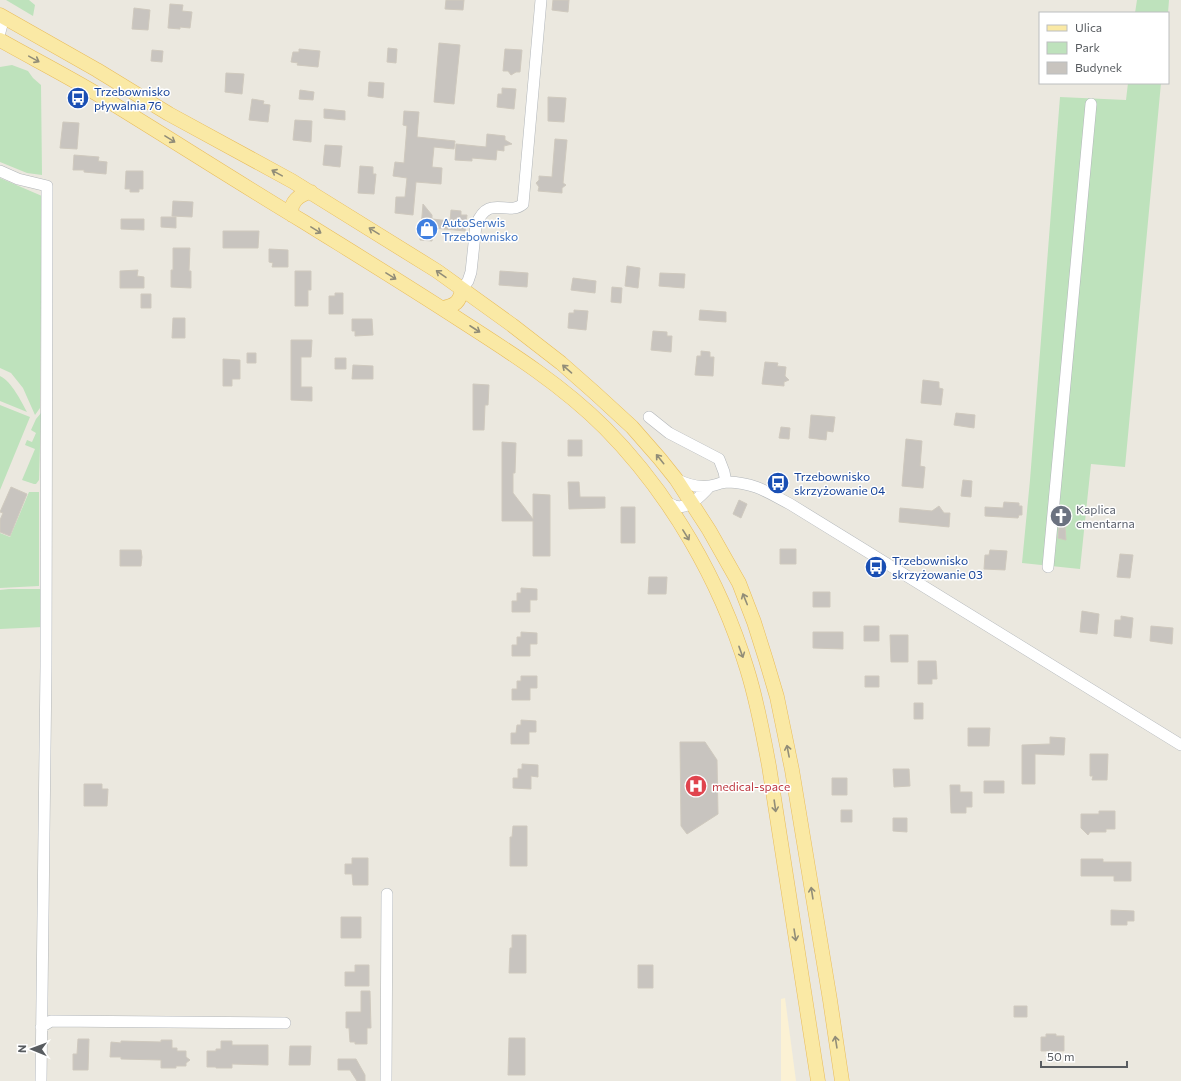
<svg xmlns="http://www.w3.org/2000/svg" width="1181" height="1081" font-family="Commissioner,sans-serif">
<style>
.commercial{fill:#fbf1d4}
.green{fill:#bee2bc}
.building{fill:#c8c4bf;stroke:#cfc9be}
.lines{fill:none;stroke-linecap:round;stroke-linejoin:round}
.minor-casing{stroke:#b2b6ba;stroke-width:12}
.major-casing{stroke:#e9bc5a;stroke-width:15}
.minor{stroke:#fff;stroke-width:11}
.major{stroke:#fae9a5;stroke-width:14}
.oneway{stroke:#918d78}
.labels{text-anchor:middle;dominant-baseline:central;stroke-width:3;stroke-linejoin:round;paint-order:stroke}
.transit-label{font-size:12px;fill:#164399;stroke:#fff;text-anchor:start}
.shop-label{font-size:12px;fill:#366cbe;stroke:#fff;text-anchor:start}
.worship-label{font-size:12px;fill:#5b616d;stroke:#fff;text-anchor:start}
.health-label{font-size:12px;fill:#be3a42;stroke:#fff;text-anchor:start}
</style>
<rect width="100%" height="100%" fill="#ebe8df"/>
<path class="commercial" d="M 785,998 L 796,1081 L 781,1081 L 781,999 Z"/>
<path class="green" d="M 6,0 L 29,0 L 35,5 L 33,16 Z
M 1137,0 L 1169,0 L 1168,13 L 1135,13 Z
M 12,65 L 28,71 L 33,78 L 41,85 L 42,175 L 27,173 L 0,162 L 0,67 Z
M 1128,83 L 1161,83 L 1125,467 L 1091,464 L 1080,569 L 1022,563 L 1030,480 L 1060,97 L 1126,100 Z
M 0,178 L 42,196 L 40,408 L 35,415 L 23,388 L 11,373 L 0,368 Z
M 0,376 C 12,382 21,401 27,412 L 0,401 Z
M 0,405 L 30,417 L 0,490 Z
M 41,413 L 39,480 L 36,484 L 34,484 L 22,480 L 35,449 L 25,445 L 27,440 L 32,442 L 36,433 L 31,430 L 36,419 Z
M 29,492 L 39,492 L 39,586 L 0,588 L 0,533 L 10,537 Z
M 9,589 L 44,589 L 43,627 L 0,629 L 0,590 Z"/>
<path class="building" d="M 446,0 L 464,0 L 463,10 L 445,9 Z
M 553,0 L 569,0 L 568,12 L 552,10 Z
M 170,4 L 183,5 L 182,11 L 192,12 L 190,28 L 180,27 L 180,29 L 168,28 Z
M 134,8 L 150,10 L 148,30 L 132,29 Z
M 439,43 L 460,45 L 454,104 L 434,102 Z
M 388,48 L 397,49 L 396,63 L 387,62 Z
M 299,49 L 320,51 L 318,67 L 297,65 L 298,63 L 291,62 L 293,52 L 299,52 Z
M 505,49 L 522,50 L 520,72 L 516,72 L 511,75 L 508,71 L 503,71 Z
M 152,50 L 163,51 L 162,62 L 151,61 Z
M 226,73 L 244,74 L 242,94 L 225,92 Z
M 369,82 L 384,83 L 383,98 L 368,96 Z
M 502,88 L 516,89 L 514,109 L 497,107 L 498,94 L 502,94 Z
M 300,90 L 314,92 L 313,100 L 299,99 Z
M 548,97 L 566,98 L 564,122 L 548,121 Z
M 252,99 L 264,101 L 263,104 L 270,105 L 268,122 L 249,120 Z
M 324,109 L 345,111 L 345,120 L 324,118 Z
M 404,111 L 419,112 L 417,137 L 455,141 L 454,149 L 434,147 L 432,167 L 442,168 L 441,184 L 416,182 L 413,215 L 395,213 L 396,197 L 405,197 L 407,178 L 393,176 L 395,162 L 404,163 L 407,126 L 403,125 Z
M 295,120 L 312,121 L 311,142 L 293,140 Z
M 63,122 L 79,123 L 77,149 L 60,148 Z
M 487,134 L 505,136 L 505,140 L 512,144 L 504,146 L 504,151 L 497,150 L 496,160 L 472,158 L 472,161 L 455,160 L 456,144 L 486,147 Z
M 555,139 L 567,140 L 563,183 L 566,185 L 562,188 L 562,193 L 538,191 L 539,187 L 536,183 L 539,180 L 539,176 L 552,177 Z
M 325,145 L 342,146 L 340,167 L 323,165 Z
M 74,155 L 99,157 L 98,161 L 107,162 L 106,174 L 84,172 L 84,170 L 73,170 Z
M 360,166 L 373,167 L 373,174 L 376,174 L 374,194 L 358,193 Z
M 126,171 L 143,171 L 143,189 L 139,189 L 139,192 L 130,192 L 130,189 L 125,189 Z
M 173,201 L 193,202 L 192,217 L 172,216 Z
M 423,204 L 432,215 L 432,219 L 450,221 L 451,210 L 461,211 L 461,215 L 467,215 L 465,231 L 433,228 L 432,241 L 420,240 Z
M 161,217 L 176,217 L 176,228 L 161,227 Z
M 121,219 L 144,219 L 144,230 L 121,229 Z
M 223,231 L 259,231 L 258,248 L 223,248 Z
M 173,248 L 190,248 L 189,271 L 191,271 L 191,288 L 171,287 L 171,270 L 173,270 Z
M 269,249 L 288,250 L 288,267 L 272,267 L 273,263 L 269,262 Z
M 627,266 L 640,268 L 638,288 L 625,286 Z
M 138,270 L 137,276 L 144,277 L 144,288 L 120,288 L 120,271 Z
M 295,271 L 311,271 L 311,290 L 308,290 L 308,306 L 295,306 Z
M 500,271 L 528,273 L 527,287 L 499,285 Z
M 660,273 L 685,274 L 684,288 L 659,286 Z
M 573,278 L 596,281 L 595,293 L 571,290 Z
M 612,287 L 622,288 L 621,303 L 611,302 Z
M 335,293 L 343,293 L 343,314 L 329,314 L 329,296 L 335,296 Z
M 141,294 L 151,294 L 151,308 L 141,308 Z
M 574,310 L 588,311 L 586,330 L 568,328 L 569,313 L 574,313 Z
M 700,310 L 726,312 L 726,322 L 699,320 Z
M 173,318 L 185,318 L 185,338 L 172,338 Z
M 352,319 L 372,319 L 373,335 L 355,336 L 355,331 L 352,331 Z
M 653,331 L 667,332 L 667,336 L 672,336 L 671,352 L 651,350 Z
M 291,340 L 312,340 L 311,357 L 301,357 L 301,387 L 312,387 L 312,401 L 291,400 Z
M 701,351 L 710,352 L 710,357 L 714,357 L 713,376 L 695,375 L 697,356 L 701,356 Z
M 247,353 L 256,353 L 256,363 L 247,363 Z
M 335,358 L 346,358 L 346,369 L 335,369 Z
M 223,359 L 240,360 L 240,379 L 232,379 L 232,386 L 223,386 Z
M 765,362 L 778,363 L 777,366 L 786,367 L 785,376 L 789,380 L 784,382 L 784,386 L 762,384 Z
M 353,365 L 373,366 L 373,379 L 352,379 Z
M 923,380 L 939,382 L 939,388 L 943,389 L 941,405 L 921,403 Z
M 473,384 L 489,385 L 488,405 L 485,405 L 484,430 L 473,430 Z
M 956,413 L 975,415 L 974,428 L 954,425 Z
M 811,415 L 835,417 L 833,432 L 827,431 L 826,440 L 809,438 Z
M 781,427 L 790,428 L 789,439 L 779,438 Z
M 906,439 L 922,441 L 920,466 L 925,467 L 923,488 L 902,486 Z
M 568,440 L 582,440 L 582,456 L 568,456 Z
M 502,442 L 516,443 L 515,473 L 513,473 L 513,493 L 533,519 L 533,494 L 550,495 L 550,556 L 533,556 L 533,521 L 502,521 Z
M 963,480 L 972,481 L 971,497 L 961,496 Z
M 568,482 L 579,482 L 580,497 L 605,497 L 605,508 L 569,509 Z
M 11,487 L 27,494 L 10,536 L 0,532 L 0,520 L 3,513 L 0,512 Z
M 739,500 L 747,504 L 741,518 L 733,514 Z
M 1004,502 L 1019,503 L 1019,506 L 1022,506 L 1022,515 L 1019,515 L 1018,518 L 985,516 L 985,507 L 1003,508 Z
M 939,506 L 944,513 L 950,513 L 949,527 L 899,522 L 900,508 L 932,511 Z
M 621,507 L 635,507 L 635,543 L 621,543 Z
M 1061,507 L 1069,507 L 1067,526 L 1065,527 L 1066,540 L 1058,538 Z
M 780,549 L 796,549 L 796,564 L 780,564 Z
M 120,550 L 141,550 L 142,557 L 141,566 L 120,566 Z
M 990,550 L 1007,551 L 1005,570 L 984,569 L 985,555 L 989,555 Z
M 1120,554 L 1133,555 L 1130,578 L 1117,577 Z
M 649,577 L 667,577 L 666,594 L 648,594 Z
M 521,588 L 537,589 L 537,600 L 530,600 L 530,612 L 512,612 L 512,601 L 517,601 L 517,593 L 521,593 Z
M 813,592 L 830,592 L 830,607 L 813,607 Z
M 1082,611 L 1099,614 L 1097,634 L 1080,632 Z
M 1121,616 L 1133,618 L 1131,638 L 1114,636 L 1115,620 L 1121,620 Z
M 864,626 L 879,626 L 879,641 L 864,641 Z
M 1151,626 L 1173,628 L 1172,644 L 1150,641 Z
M 521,632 L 537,633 L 537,644 L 530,644 L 530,656 L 512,656 L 512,645 L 517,645 L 517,637 L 521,637 Z
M 813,632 L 843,632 L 843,649 L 813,648 Z
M 890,635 L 908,635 L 908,662 L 891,662 Z
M 918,661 L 936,661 L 937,679 L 932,679 L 932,684 L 918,684 Z
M 521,676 L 537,676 L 537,688 L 530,688 L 530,700 L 512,700 L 512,689 L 517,689 L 517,681 L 521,681 Z
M 865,676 L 879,676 L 879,687 L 865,687 Z
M 914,703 L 923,703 L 923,719 L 914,719 Z
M 521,720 L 536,721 L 536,732 L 529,732 L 529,744 L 511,744 L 511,733 L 516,733 L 517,725 L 521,725 Z
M 968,728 L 990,728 L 989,746 L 968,746 Z
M 1050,737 L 1065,738 L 1064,755 L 1035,754 L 1035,784 L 1022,784 L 1022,745 L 1050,744 Z
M 680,742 L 705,742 L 717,760 L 718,814 L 687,834 L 681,826 Z
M 1090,754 L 1108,754 L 1107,780 L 1092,780 L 1093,776 L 1090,776 Z
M 522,764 L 538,765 L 538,777 L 531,776 L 531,789 L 513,788 L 513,778 L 518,778 L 518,769 L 522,769 Z
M 893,769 L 909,769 L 910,786 L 894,787 Z
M 832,778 L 847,778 L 847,795 L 832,795 Z
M 984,781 L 1004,781 L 1004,793 L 984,793 Z
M 84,784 L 102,784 L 102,789 L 108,789 L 107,806 L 84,806 Z
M 950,785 L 960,785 L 960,792 L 972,792 L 972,807 L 966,807 L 966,813 L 951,813 Z
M 841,810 L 852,810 L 852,822 L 841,822 Z
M 1099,811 L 1115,811 L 1115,829 L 1106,829 L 1106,832 L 1090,832 L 1088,835 L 1081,828 L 1081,814 L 1099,814 Z
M 893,818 L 907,818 L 907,832 L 893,831 Z
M 513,826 L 527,826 L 527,866 L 510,866 L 510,837 L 512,837 Z
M 352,858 L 368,858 L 368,885 L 353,885 L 352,874 L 345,874 L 345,864 L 352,864 Z
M 1081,859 L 1103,859 L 1103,862 L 1131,862 L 1131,881 L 1114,881 L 1114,876 L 1081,876 Z
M 1111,910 L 1134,911 L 1134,921 L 1127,921 L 1127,925 L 1111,925 Z
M 341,917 L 361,917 L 361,938 L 341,938 Z
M 512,935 L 526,935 L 526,973 L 509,973 L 510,948 L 512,948 Z
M 355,965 L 369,965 L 369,986 L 345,986 L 345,972 L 355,972 Z
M 638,965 L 653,965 L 653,988 L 638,988 Z
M 361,991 L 370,991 L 371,1028 L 367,1028 L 367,1044 L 355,1044 L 355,1042 L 350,1042 L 349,1028 L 346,1028 L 346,1012 L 361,1012 Z
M 1014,1006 L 1027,1006 L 1027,1017 L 1014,1017 Z
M 1046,1034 L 1056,1034 L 1056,1036 L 1064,1036 L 1064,1051 L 1041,1051 L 1041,1037 L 1046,1037 Z
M 509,1038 L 525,1038 L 525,1075 L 508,1075 Z
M 78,1039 L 89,1039 L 88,1070 L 73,1070 L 73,1054 L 77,1054 Z
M 161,1040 L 172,1040 L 172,1048 L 177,1048 L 177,1051 L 186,1051 L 186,1057 L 190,1060 L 186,1063 L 186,1066 L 176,1066 L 176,1068 L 161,1068 L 161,1060 L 121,1059 L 121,1057 L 110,1057 L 111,1042 L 121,1043 L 121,1041 L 161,1042 Z
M 221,1041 L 232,1041 L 232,1045 L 268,1045 L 268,1065 L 232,1064 L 232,1068 L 216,1068 L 216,1067 L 207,1067 L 207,1051 L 216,1051 L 216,1049 L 221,1049 Z
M 290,1046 L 311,1046 L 310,1065 L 289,1065 Z
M 338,1059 L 356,1059 L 365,1075 L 365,1081 L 357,1081 L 350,1070 L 338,1070 Z"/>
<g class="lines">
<g class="minor-casing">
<path id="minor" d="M 0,32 L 4,17
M 0,171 L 18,179 L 47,186 L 46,667 L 41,1081
M 462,289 L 468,281 L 471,272 L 476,225 C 489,193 507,217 523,204 L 541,0
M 649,417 L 669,433 L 719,459 L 724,472 L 726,482
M 676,479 C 686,484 699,488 710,486 C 716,485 722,482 728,482 C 755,483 767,492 790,504 L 1181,745
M 666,502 C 669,503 672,505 675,506 C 688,510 702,495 710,486
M 1048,567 L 1091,104
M 41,1027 L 51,1021 L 285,1023
M 386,1081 L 387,894"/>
</g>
<g class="major-casing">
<path id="major" d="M 0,15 L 97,70 L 169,114 L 292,181 L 437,271 L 512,325 L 561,363 L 595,393 L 632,427 L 660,459 L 676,479 L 709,530 L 739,583 L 754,622 L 766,660 L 777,697 L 792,770 L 830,1000 L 842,1081
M 0,40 C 32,58 65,75 97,94 C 166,136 234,180 304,222 C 357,255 411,288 463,322 C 513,354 563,386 605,428 C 670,494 720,580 747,669 C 757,701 763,733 769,766 L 818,1081
M 292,215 C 289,203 299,194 311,192
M 442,308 C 455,306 460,302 462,289"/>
</g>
<use href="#minor" class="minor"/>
<use href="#major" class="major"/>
</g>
<defs><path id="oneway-shaft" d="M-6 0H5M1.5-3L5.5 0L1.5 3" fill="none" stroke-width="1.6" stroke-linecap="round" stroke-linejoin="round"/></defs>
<g class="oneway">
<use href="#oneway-shaft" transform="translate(34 59) rotate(29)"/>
<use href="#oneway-shaft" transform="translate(170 139) rotate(32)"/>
<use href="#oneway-shaft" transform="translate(277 173) rotate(-151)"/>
<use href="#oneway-shaft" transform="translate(316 230) rotate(31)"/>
<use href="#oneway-shaft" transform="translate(374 231) rotate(-148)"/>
<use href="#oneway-shaft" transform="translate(441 274) rotate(-145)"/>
<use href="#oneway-shaft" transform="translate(391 276) rotate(32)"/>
<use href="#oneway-shaft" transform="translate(475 329) rotate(33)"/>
<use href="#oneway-shaft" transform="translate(567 369) rotate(-139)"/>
<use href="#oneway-shaft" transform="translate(660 459) rotate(-129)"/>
<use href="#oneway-shaft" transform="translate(686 535) rotate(58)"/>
<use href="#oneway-shaft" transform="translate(745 599) rotate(-112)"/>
<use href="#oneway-shaft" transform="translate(741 652) rotate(70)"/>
<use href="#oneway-shaft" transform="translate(788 751) rotate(-101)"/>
<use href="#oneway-shaft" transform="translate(775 806) rotate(82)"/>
<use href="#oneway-shaft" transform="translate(812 893) rotate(-99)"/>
<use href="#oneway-shaft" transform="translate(795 935) rotate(81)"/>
<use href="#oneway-shaft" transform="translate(836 1042) rotate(-99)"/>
</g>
<defs>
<g id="bus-disc" transform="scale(1.15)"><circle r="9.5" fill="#1a4fb4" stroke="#fff"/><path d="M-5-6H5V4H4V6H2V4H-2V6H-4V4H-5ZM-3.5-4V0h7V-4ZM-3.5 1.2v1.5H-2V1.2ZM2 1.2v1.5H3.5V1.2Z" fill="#fff"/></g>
<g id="shop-disc" transform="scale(1.15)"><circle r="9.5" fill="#3f7fe0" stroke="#fff"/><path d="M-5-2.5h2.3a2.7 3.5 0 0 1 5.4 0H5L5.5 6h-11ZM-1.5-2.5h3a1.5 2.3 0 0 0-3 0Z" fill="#fff"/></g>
<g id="church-disc" transform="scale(1.15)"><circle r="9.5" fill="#6b7280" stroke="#fff"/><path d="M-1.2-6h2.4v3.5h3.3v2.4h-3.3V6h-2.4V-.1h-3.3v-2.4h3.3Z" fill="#fff"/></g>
<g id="hospital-disc" transform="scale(1.15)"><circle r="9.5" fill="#e0444e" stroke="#fff"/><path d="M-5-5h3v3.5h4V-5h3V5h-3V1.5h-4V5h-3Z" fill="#fff"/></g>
</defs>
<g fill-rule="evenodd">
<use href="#bus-disc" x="78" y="98"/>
<use href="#shop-disc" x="427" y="229"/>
<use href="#bus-disc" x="778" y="483"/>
<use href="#church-disc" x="1061" y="516"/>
<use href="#bus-disc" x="876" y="567"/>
<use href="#hospital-disc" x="696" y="786"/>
</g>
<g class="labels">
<g class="transit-label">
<text x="94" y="91">Trzebownisko<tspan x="94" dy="14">pływalnia 76</tspan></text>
<text x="794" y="476">Trzebownisko<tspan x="794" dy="14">skrzyżowanie 04</tspan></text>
<text x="892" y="560">Trzebownisko<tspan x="892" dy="14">skrzyżowanie 03</tspan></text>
</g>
<g class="shop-label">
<text x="442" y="222">AutoSerwis<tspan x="442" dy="14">Trzebownisko</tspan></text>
</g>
<g class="worship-label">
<text x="1076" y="509">Kaplica<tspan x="1076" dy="14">cmentarna</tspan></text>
</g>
<g class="health-label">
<text x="712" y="786">medical-space</text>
</g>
</g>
<rect x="1039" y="12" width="130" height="72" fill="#ffffff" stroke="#bcbebf"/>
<rect x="1047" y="25" width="20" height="6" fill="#fae9a5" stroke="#bcbebf"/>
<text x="1075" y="32" font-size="12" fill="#585c60">Ulica</text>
<rect x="1047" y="42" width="20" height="12" fill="#bee2bc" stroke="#bcbebf"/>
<text x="1075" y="52" font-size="12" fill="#585c60">Park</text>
<rect x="1047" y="62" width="20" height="12" fill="#c8c4bf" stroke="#bcbebf"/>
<text x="1075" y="72" font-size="12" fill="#585c60">Budynek</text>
<g transform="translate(32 1049) rotate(271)" stroke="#ffffff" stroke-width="3" paint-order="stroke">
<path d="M0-3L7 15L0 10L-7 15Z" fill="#585c60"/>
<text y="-6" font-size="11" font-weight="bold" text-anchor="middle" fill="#585c60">N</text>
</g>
<path d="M1041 1061v6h86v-6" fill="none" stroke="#585c60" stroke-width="2"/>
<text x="1047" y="1061" font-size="12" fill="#585c60" stroke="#ffffff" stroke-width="3" paint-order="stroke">50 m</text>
</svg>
